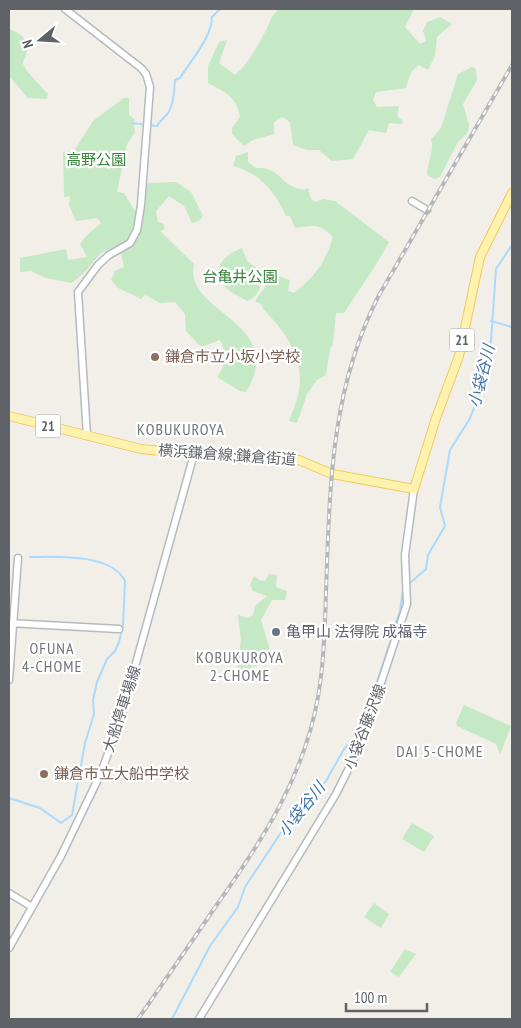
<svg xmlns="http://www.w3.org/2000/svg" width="521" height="1028" font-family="'PT Sans Narrow','Noto Sans JP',sans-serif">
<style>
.green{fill:#c5e8c5}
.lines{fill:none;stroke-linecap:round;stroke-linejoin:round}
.stream{stroke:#aadaff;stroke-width:2}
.secondary-casing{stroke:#b6babf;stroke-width:9}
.primary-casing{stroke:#f2c960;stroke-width:10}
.secondary{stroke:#fff;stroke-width:6}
.primary{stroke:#fff2af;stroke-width:8}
.rail-casing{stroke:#b6b7b8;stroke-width:4}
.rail{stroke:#fff;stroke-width:2;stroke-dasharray:5.5;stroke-linecap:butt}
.education-dot{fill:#8d6e63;stroke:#fff;stroke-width:2}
.worship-dot{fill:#6b7280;stroke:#fff;stroke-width:2}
.labels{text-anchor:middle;stroke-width:4.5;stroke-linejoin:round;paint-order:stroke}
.shield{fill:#fff;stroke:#8f9295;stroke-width:1}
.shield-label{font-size:14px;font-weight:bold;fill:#5f6368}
.park-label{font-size:15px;fill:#348238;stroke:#fff}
.education-label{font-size:15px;fill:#785e54;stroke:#fff;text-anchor:start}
.street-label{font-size:15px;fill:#5f6368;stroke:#fff}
.worship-label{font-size:15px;fill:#5b616d;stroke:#fff;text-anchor:start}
.water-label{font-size:16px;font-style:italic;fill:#4174aa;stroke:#fff}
.neighbourhood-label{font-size:16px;letter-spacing:1px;fill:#70757a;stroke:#fff}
</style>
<rect width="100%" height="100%" fill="#f1efe8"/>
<path class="green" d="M280 9H414L405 27 420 44 426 41 423 31 427 22 440 17 452 24 437 37 435 56 428 70 419 65 411 72 406 88 376 92 373 100 377 107 399 106 397 116 403 121 402 124 389 123 386 133 369 130 353 159 332 161 319 150H307L293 145 290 122 282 117 274 122V134L253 140 244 146 232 134V128L240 117C237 97 225 92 208 83V66L219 42 227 40 219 63 235 75C248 64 257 47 265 32 271 22 270 15 280 9Z
M9 29C22 34 30 40 26 55 26 58 23 60 23 63 23 69 43 88 48 94L47 99 28 98 9 76Z
M472 67 476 69 477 80 463 104 469 125 468 132 458 142 440 177 435 179 427 175C427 163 435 149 431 139L441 128 458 74Z
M124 98H129V115L134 119 135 133 127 144 117 192 124 193 137 214 143 213 147 183 176 182 191 192 203 216 199 221 192 223 184 206 169 196 156 211 158 222 163 223 165 229 160 231 194 264C182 313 289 321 246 392L240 391 217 377C226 366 227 352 220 340L201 347 186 331 185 314 175 302 160 303 145 295 141 299 118 288 111 280 115 271 124 267 119 245 101 253 84 273 72 283 46 278 31 271 20 272V258L66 249 68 260 87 257 80 244 85 237 101 223 97 218 76 221 69 205 70 196 64 197 63 152 74 151 93 121Z
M248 152V162L256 168C273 167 277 175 288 184 292 187 299 189 304 190L308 188 311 199 315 202 323 199 335 201 389 242C376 267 359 289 344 313H336L333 344 330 349 326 375 317 380 307 394 297 423 289 421C291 414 295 407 297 399 308 363 287 333 263 309L262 305 255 301 265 287 266 278 269 273 290 280 288 291 294 293C314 278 327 260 333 237 319 222 312 226 295 228L290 216H286C276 193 259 172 233 166L236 156Z
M242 248 247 261 265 274C261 285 259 297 247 301 241 297 231 293 226 288 210 269 223 255 242 248Z
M269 574 277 575 276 587 287 591 285 600H272L261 620 269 647 266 663 252 667 241 677 236 676 241 640 238 615 248 618 253 615 255 606 267 596 253 591 250 585 254 576 259 580 265 581Z
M464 705 511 726 500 755 496 744 457 726 456 723Z
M412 823 434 836 424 852 402 839Z
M374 903 389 914 381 928 364 917Z
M405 949 416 954 399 977 390 972Z"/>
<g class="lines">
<path class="stream" d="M132 123 157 126C160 120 165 118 168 113 174 104 174 91 175 80L180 78C191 60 212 37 212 17L220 9
M491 321 512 327
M410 583 426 569 428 555 445 526 440 507 450 450 469 420 480 394 491 341 496 269 512 245
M9 798 40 808 61 823 72 815 85 743 94 714 93 700 97 682 107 659 115 651 119 642 123 625 125 581C111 553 56 557 30 557
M172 1019 210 946 238 907 245 887 288 822 313 798 326 781 344 749 362 729 400 611 403 589"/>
<g class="secondary-casing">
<path id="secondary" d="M65 9 141 68 146 74 150 87 141 205 137 230 130 243 109 255 98 265 78 292 87 436
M412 201 427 210
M9 623 119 629
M9 680 18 558
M9 893 32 907
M9 948 61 856 101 773 121 717 194 454
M199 1019 336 794 360 746 407 604 405 555 414 489"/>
</g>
<g class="primary-casing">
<path id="primary" d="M9 416 141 449 242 459 299 460 332 474 414 489 436 418 459 356 480 257 512 193"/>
</g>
<use href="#secondary" class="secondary"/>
<use href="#primary" class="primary"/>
<g class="rail-casing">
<path id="rail" d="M138 1019C164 982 190 944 216 906 262 841 304 777 318 697 324 662 325 626 326 591 330 488 330 392 378 297L512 65"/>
</g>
<use href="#rail" class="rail"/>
</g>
<g class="education-dot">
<circle cx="155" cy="357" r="5"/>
<circle cx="44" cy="774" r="5"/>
</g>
<circle class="worship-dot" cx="276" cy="632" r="5"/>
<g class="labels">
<g class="shield">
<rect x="449.5" y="328.5" width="25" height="23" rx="4"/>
<rect x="35.5" y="414.5" width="25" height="23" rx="4"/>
</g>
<g class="shield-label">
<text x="462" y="345">21</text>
<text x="48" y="431">21</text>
</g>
<g class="park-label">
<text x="96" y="165">高野公園</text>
<text x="240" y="282">台亀井公園</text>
</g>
<g class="education-label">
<text x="165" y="362">鎌倉市立小坂小学校</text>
<text x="54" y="779">鎌倉市立大船中学校</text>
</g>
<g class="street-label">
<text transform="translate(227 455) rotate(4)" y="5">横浜鎌倉線;鎌倉街道</text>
<text transform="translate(122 709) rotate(-72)" y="5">大船停車場線</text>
<text transform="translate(365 727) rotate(-69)" y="5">小袋谷藤沢線</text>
</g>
<g class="worship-label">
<text x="286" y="637">亀甲山 法得院 成福寺</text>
</g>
<g class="water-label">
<text transform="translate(481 376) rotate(-76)" y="6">小袋谷川</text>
<text transform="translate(301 809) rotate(-51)" y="6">小袋谷川</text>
</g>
<g class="neighbourhood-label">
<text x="181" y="435">KOBUKUROYA</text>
<text x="52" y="654">OFUNA<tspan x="52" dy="18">4-CHOME</tspan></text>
<text x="240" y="663">KOBUKUROYA<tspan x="240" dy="18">2-CHOME</tspan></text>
<text x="440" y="757">DAI 5-CHOME</text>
</g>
</g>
<rect width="521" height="1028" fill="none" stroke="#5f6368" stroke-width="20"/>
<g transform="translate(40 40) rotate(252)" stroke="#ffffff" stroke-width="4" paint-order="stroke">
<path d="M0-4L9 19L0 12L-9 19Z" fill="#5f6368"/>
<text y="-8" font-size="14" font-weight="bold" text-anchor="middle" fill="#5f6368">N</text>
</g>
<path d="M346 1003v8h81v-8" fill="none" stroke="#5f6368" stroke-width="2.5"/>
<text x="354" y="1003" font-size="15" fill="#5f6368" stroke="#ffffff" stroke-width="4" paint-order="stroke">100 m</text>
</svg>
